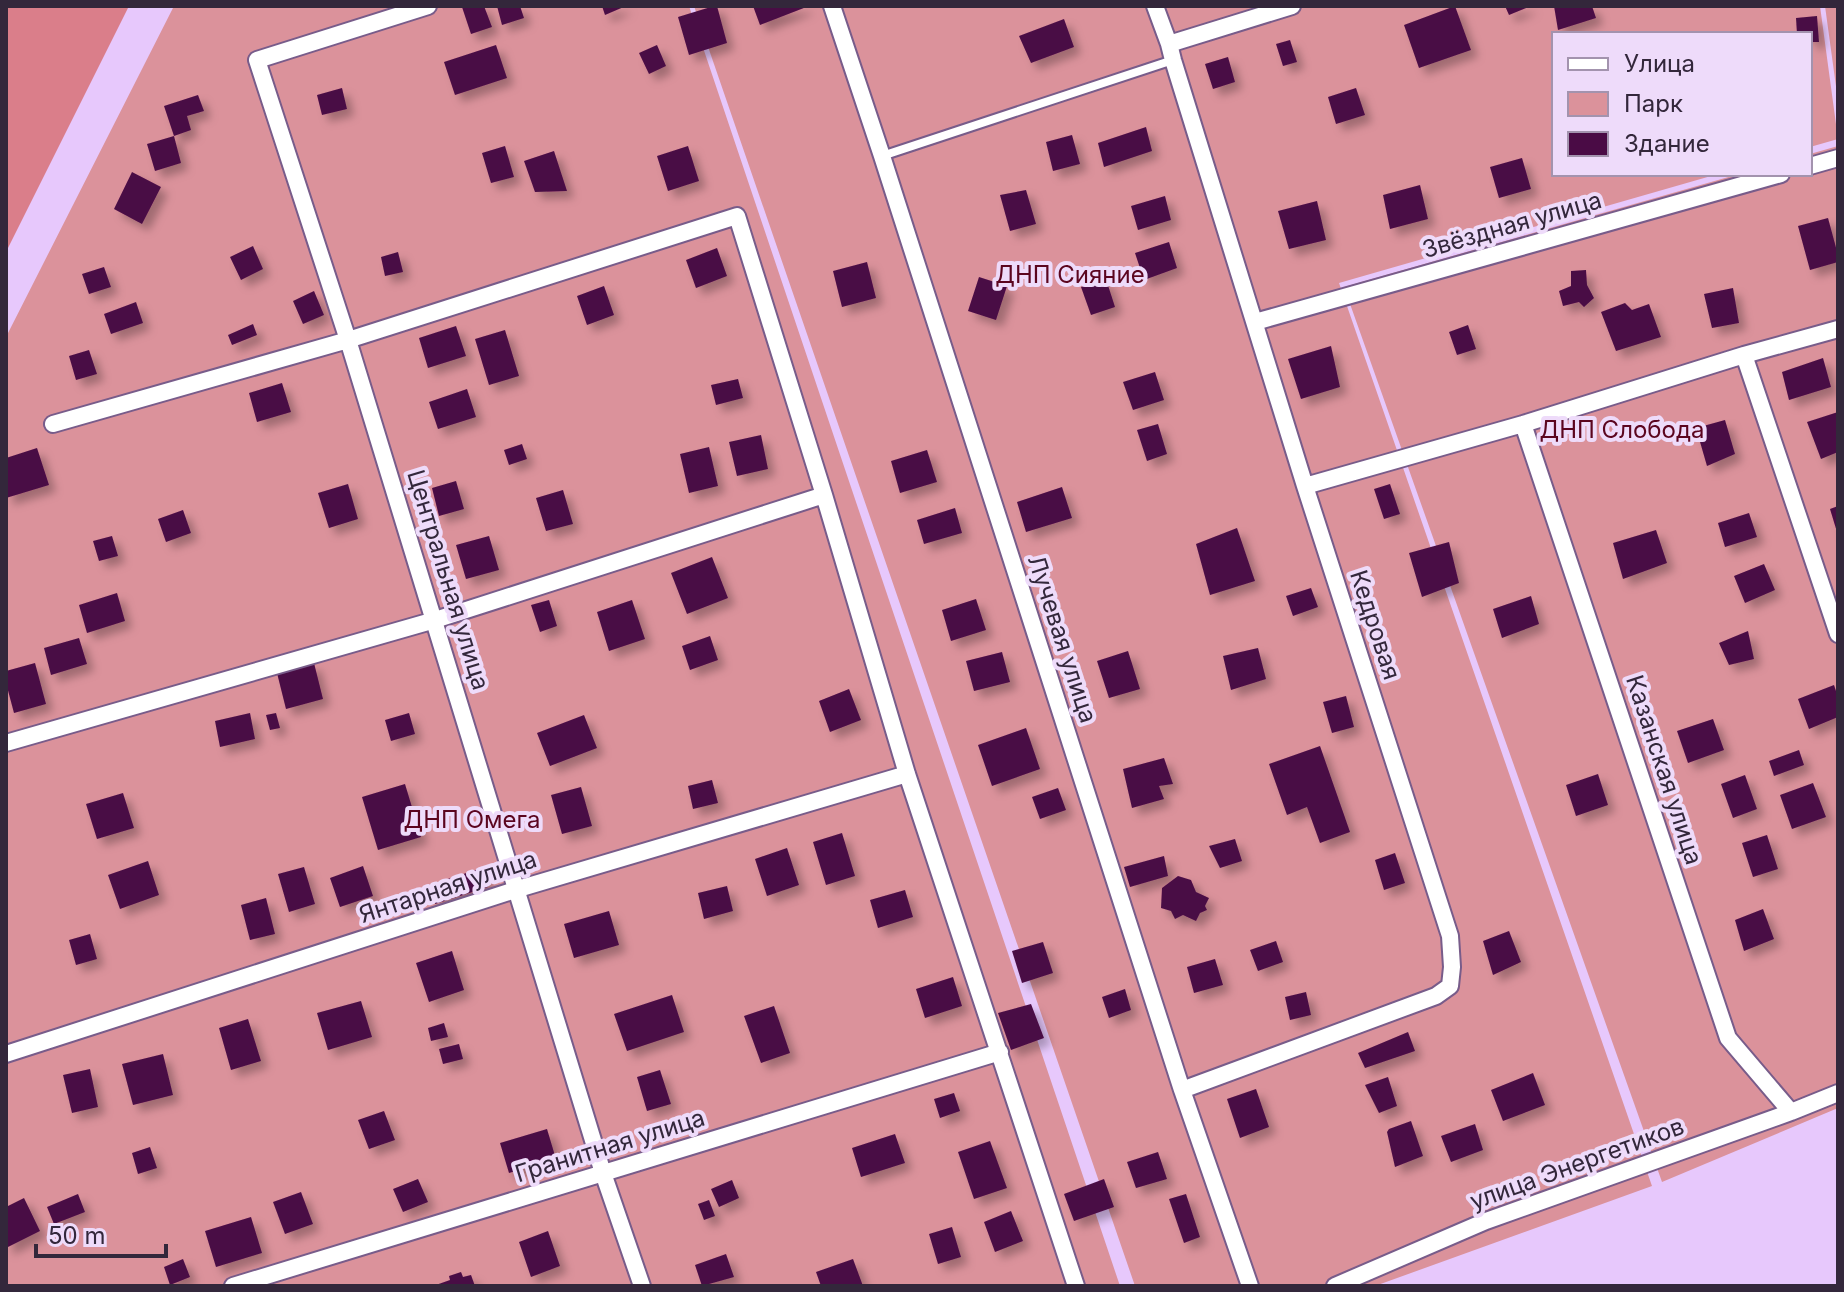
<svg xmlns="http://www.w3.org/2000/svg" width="1844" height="1292" font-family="Inter,sans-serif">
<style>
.green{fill:#db929b}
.forest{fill:#da7e8a}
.building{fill:#4a0b45;filter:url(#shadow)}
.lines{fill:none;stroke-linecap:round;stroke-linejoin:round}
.lane-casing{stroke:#785c8a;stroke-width:12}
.street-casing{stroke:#785c8a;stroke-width:20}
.lane{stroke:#fff;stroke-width:8}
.street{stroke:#fff;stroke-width:16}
.labels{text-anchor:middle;stroke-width:8;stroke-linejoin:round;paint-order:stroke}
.street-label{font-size:24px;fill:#33273b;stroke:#eedbfa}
.park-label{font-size:24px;fill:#5b051f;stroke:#eedbfa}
</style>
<defs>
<filter id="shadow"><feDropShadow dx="7" dy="7" stdDeviation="4" flood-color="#0004"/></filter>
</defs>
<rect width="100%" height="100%" fill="#e7c8fc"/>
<path class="green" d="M174 6H689L1120 1286H6V337Z
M694 6H1820L1838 139 1810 147V34H1554V174H1718L1339 283 1652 1186 1375 1286H1135Z
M1825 6H1838V101Z
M1838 146V1108L1662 1182 1344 287 1739 174H1810V154Z"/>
<path class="forest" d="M6 6H129L6 252Z"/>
<path class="building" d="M465 6H484L492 27 471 34 462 7Z
M497 6H520L524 18 502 25Z
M602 6H626L605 15Z
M714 6H717L727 43 689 55 678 17Z
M753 6H809L760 25Z
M1455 6 1471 50 1419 68 1404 25Z
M1505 6H1531L1509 15Z
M1554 6H1592L1596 18 1558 30Z
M1817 16 1819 42H1810V34H1797L1796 18Z
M1064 19 1074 47 1031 63 1019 36Z
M1290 40 1297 62 1283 66 1276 44Z
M496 45 507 78 455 95 444 62Z
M657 45 666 66 649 74 639 53Z
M1228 57 1235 82 1213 89 1205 64Z
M342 88 347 109 322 115 317 95Z
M1356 88 1365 115 1336 124 1328 97Z
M198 95 204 111 187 116 191 130 174 136 164 106Z
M1146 127 1152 151 1104 167 1098 143Z
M1072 135 1080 164 1053 171 1046 142Z
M174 136 181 163 155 171 147 144Z
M505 146 514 177 491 183 482 153Z
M688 146 699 181 668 191 657 156Z
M554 151 567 191 535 192 524 161Z
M1522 158 1531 189 1499 198 1490 167Z
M132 172 161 187 142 224 114 209Z
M1420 185 1428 219 1390 229 1383 195Z
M1026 190 1036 224 1010 231 1000 195Z
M1165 196 1171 220 1138 230 1131 206Z
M1317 201 1326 240 1289 249 1278 211Z
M1828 218 1838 255V262L1810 270 1798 226Z
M1169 242 1177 268 1144 280 1135 253Z
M253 246 263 269 241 280 230 257Z
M717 248 727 276 696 288 686 260Z
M398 252 403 272 385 276 381 257Z
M867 262 876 298 842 307 833 271Z
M104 267 111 287 89 294 82 274Z
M1586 270 1587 285 1594 298 1584 307 1579 302 1563 306 1559 291 1571 286V271Z
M979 277 1007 286 996 320 968 311Z
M1106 279 1115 307 1091 315 1081 287Z
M604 286 614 315 587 325 577 296Z
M1733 288 1739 323 1712 328 1704 294Z
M314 291 324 315 303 324 293 301Z
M136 302 143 323 111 334 104 314Z
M1625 303 1632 310 1649 304 1661 337 1616 351 1601 312Z
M253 324 257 335 232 345 228 335Z
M1468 325 1476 349 1457 355 1449 332Z
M456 326 466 356 428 368 419 338Z
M505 330 519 376 489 385 475 339Z
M1331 346 1340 387 1301 399 1288 359Z
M89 350 97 374 76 380 69 356Z
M1823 358 1831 387 1789 400 1782 372Z
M1155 372 1164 400 1133 410 1123 382Z
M738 379 743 398 716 405 711 385Z
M282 383 291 412 257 422 249 393Z
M467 389 476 417 438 429 429 402Z
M1838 412V452L1821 459 1807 422Z
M1725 420 1735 454 1707 466 1696 428Z
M1158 424 1167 454 1147 461 1137 430Z
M761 435 768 469 737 476 729 442Z
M522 444 527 459 509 465 504 450Z
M709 447 718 486 689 493 680 454Z
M37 448 49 485 6 498V458Z
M927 450 937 482 900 493 891 461Z
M456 481 464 509 439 516 432 488Z
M348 484 358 519 329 528 318 493Z
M1390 484 1400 514 1384 519 1374 489Z
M1062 487 1072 518 1026 532 1017 502Z
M563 490 573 524 546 531 536 498Z
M1838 506V532H1837L1830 509Z
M955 508 962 533 924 544 917 520Z
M183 510 191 533 166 542 158 519Z
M1749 513 1757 537 1725 547 1718 523Z
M1237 528 1255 581 1210 595 1196 544Z
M1656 530 1667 563 1623 579 1613 543Z
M112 536 118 556 99 561 93 541Z
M489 536 499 570 466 579 456 545Z
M1449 542 1459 583 1422 597 1409 553Z
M712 557 728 598 687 614 671 573Z
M1764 564 1775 590 1745 603 1734 576Z
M1311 588 1318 607 1293 616 1286 596Z
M117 593 125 621 87 633 79 605Z
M1531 596 1539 624 1502 638 1493 609Z
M976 599 986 630 951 641 942 610Z
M549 600 557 626 540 632 531 605Z
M632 600 645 639 609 651 597 612Z
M1748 631 1754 659 1729 665 1719 643Z
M710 636 718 660 690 670 682 646Z
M79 638 87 664 51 675 44 648Z
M1258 648 1266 679 1231 690 1223 656Z
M1128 651 1140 689 1109 698 1097 661Z
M1002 652 1010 682 974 691 966 661Z
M35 663 46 704 14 713 6 683V671Z
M314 663 323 699 286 709 277 673Z
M1834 685 1838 697V717L1809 729 1798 699Z
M849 689 861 720 830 732 819 701Z
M1346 696 1354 727 1332 733 1323 702Z
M250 713 255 739 220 747 215 721Z
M276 713 280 728 270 730 266 715Z
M409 713 415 734 391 741 385 720Z
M584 715 597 748 550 766 537 733Z
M1713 719 1724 750 1688 763 1677 731Z
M1026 728 1040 769 992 786 978 745Z
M1320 746 1350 832 1320 843 1307 807 1287 815 1269 764Z
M1799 750 1804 765 1774 776 1769 761Z
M1164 758 1173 784 1159 786 1164 799 1132 808 1123 769Z
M1598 774 1608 805 1576 816 1566 785Z
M1745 775 1757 809 1733 818 1721 784Z
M712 780 718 803 693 809 688 786Z
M1813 783 1826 817 1792 829 1780 795Z
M405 784 421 837 378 850 362 797Z
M581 787 592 826 562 834 551 795Z
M1058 788 1066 810 1040 819 1032 797Z
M123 793 134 828 97 839 86 804Z
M842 833 855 876 826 885 813 842Z
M1767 835 1778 869 1753 877 1742 843Z
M1235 839 1242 861 1220 868 1209 846Z
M787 848 799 885 767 896 755 859Z
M1395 853 1405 883 1384 890 1375 860Z
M1164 856 1168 876 1130 887 1124 867Z
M148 861 159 895 120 909 108 875Z
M363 866 373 896 340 907 330 878Z
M304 867 315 904 289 912 278 874Z
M482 868 488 887 435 904 429 885Z
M1178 876 1191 880 1196 892 1209 898 1205 906 1207 910 1200 913 1196 921 1183 915 1175 919 1171 911 1161 908 1162 888Z
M727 886 733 911 704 919 698 893Z
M905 890 913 917 878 928 870 900Z
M266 898 275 934 250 940 241 905Z
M1763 909 1774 939 1744 951 1735 920Z
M609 911 619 945 574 958 564 924Z
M1509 931 1521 962 1493 975 1483 941Z
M90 934 97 959 76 965 69 940Z
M1276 941 1283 962 1258 971 1250 950Z
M1043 942 1053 973 1022 983 1012 951Z
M452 951 464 990 429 1002 416 963Z
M1215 959 1223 985 1194 993 1187 967Z
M953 977 962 1006 925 1018 916 989Z
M1125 989 1131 1010 1109 1018 1102 997Z
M1306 992 1311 1015 1290 1020 1285 997Z
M672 995 684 1032 627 1051 614 1014Z
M361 1001 372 1037 328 1050 317 1013Z
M1031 1004 1044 1038 1011 1050 998 1013Z
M774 1006 790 1053 761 1063 744 1016Z
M248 1019 261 1061 231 1070 219 1028Z
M444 1023 448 1037 431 1041 428 1028Z
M1408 1032 1415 1051 1365 1068 1358 1053Z
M459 1044 463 1059 443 1064 439 1049Z
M163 1054 173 1095 133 1105 122 1064Z
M90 1069 98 1107 72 1113 63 1075Z
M660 1070 671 1104 647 1111 637 1077Z
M1533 1073 1545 1105 1503 1121 1491 1090Z
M1388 1077 1397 1106 1379 1113 1365 1085Z
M1256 1089 1269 1127 1240 1138 1227 1099Z
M954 1093 960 1111 940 1118 934 1099Z
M384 1111 395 1140 369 1149 358 1120Z
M1411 1121 1423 1156 1395 1167 1387 1132 1389 1129Z
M1475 1124 1483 1150 1451 1162 1441 1136Z
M547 1129 556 1159 509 1173 500 1143Z
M895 1134 905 1163 861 1177 852 1148Z
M990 1141 1007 1188 974 1199 958 1152Z
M150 1147 157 1168 138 1174 132 1153Z
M1158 1152 1167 1179 1136 1188 1127 1162Z
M418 1179 428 1202 403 1212 393 1189Z
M1104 1179 1114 1207 1074 1221 1064 1194Z
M732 1180 739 1198 719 1207 711 1189Z
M301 1192 313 1224 285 1234 273 1202Z
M78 1194 85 1212 54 1224 47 1207Z
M1186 1194 1200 1237 1184 1243 1169 1199Z
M24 1198 40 1231 6 1248V1207Z
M709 1200 715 1216 704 1220 698 1204Z
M1011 1211 1023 1241 995 1252 984 1222Z
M251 1217 262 1253 216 1267 205 1231Z
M952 1227 961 1257 938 1264 929 1234Z
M548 1231 560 1266 531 1277 519 1242Z
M726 1254 734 1277 702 1286 695 1265Z
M183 1259 190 1277 170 1285 164 1267Z
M853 1259 863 1286H821L816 1272Z
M461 1272 463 1277 471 1275 475 1286H433L450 1280 449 1276Z"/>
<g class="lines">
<g class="lane-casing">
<path id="lane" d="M882 156 1173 60"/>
</g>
<g class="street-casing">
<path id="street" d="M428 6 257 60 348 340 603 1173 642 1286
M832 6 882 156 1182 1090 1250 1286
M1155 6 1169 44 1173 60 1305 486 1450 936 1452 967 1450 986 1436 996 1182 1090
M1169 44 1292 6
M1810 166 1838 158
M1255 322 1781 174
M1744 355 1838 634
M53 424 348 340 737 216 824 495 907 774 1076 1286
M1523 424 1728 1038 1791 1112
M1305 486 1523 424 1744 355 1838 329
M6 743 435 620 824 495
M6 1054 518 889 907 774
M233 1286 1000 1052
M1335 1286 1486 1221 1791 1112 1838 1093"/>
</g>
<use href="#lane" class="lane"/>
<use href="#street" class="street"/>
</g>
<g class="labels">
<g class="street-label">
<text transform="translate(1512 225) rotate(-16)" y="8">Звёздная улица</text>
<text transform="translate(448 580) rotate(73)" y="8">Центральная улица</text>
<text transform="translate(1375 625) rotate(72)" y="8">Кедровая</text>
<text transform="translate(1062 639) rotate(72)" y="8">Лучевая улица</text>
<text transform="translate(1664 770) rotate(72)" y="8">Казанская улица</text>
<text transform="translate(448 887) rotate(-18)" y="8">Янтарная улица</text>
<text transform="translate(610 1146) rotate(-17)" y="8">Гранитная улица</text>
<text transform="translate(1577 1164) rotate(-20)" y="8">улица Энергетиков</text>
</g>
<g class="park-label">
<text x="1070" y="283">ДНП Сияние</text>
<text x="1622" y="438">ДНП Слобода</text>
<text x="472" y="828">ДНП Омега</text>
</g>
</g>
<rect width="1844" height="1292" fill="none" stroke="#33273b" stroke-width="16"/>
<rect x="1552" y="32" width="260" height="144" fill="#eedbfa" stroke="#a393ae" stroke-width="2"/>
<rect x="1568" y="58" width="40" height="12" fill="#ffffff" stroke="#a393ae" stroke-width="2"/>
<text x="1624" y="72" font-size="24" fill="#33273b">Улица</text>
<rect x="1568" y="92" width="40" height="24" fill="#db929b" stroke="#a393ae" stroke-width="2"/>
<text x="1624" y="112" font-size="24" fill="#33273b">Парк</text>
<rect x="1568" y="132" width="40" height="24" fill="#4a0b45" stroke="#a393ae" stroke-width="2"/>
<text x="1624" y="152" font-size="24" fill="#33273b">Здание</text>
<path d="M36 1244v12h130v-12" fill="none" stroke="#33273b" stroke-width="4"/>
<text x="48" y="1244" font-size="24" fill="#33273b" stroke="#eedbfa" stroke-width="6" paint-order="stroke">50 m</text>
</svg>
